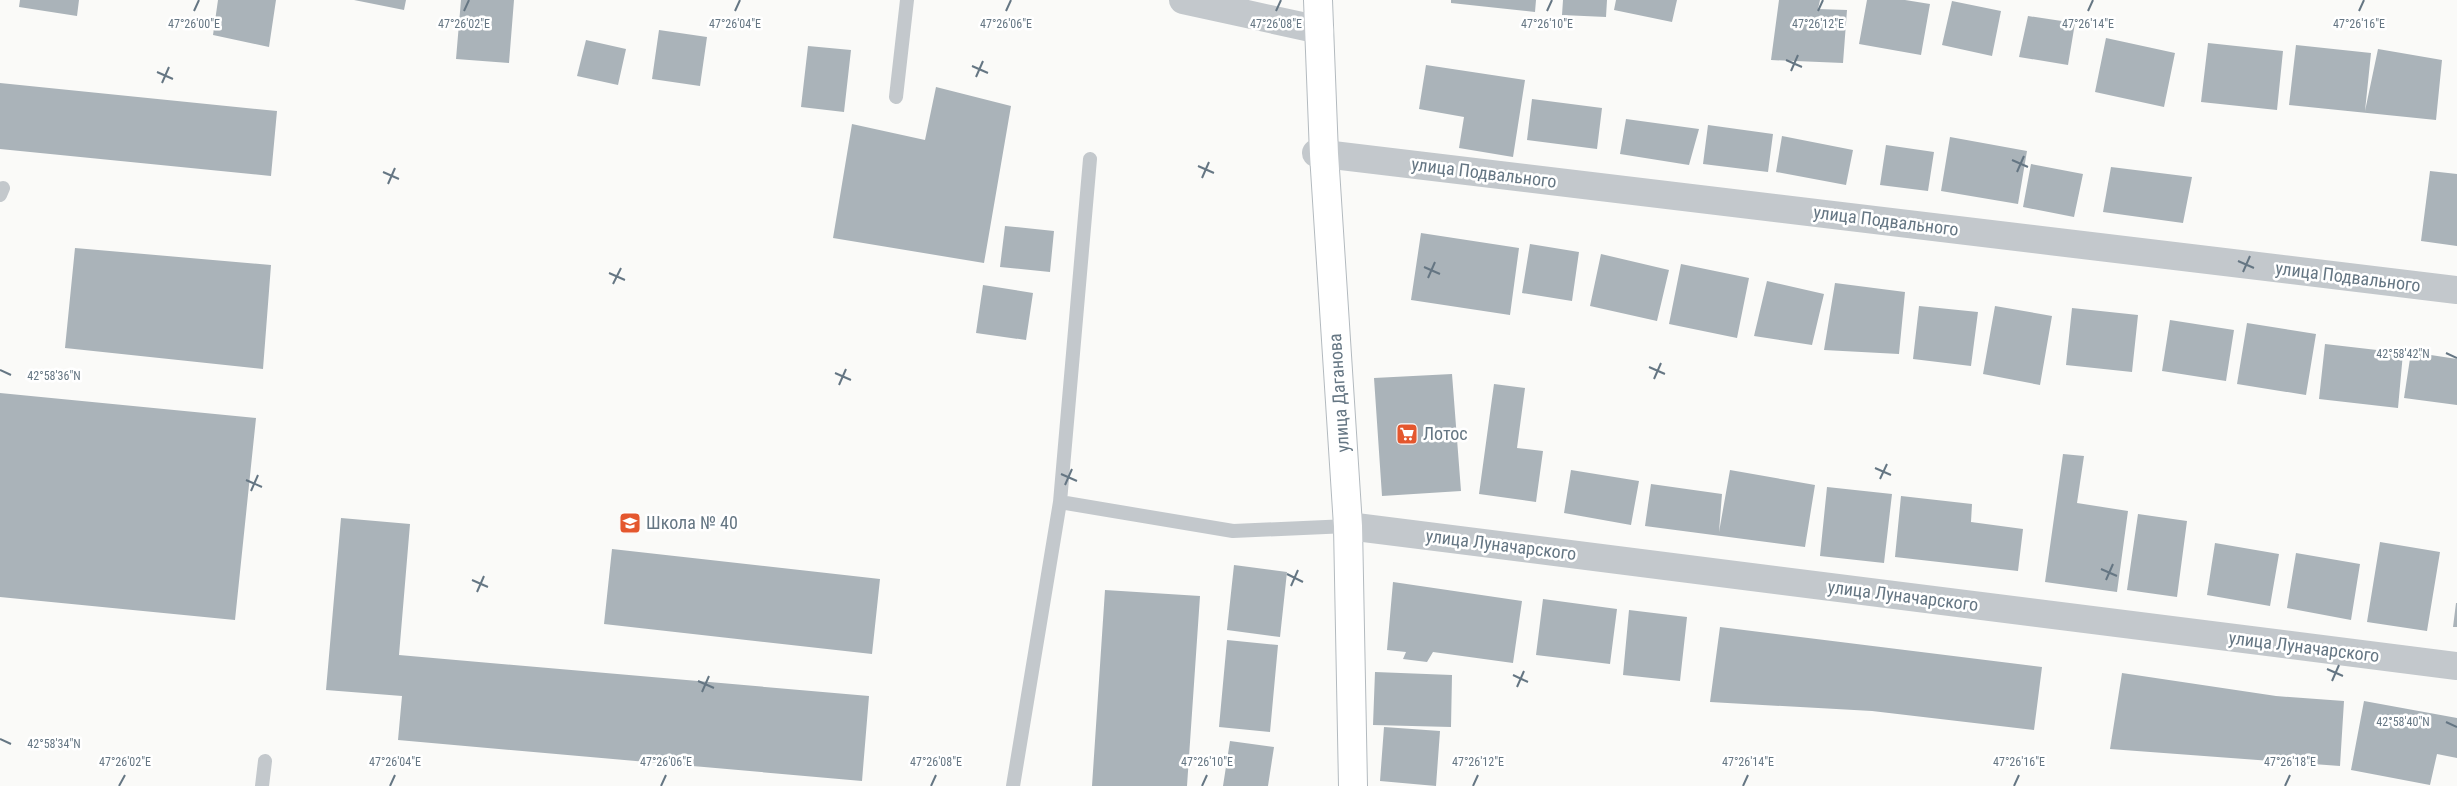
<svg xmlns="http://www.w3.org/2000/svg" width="2457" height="786" font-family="'Roboto Condensed',sans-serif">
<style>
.building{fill:#aab3b9}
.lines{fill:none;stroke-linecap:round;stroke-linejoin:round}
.secondary-casing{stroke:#b3babf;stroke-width:30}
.lane{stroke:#c3c8cc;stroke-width:14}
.street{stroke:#c3c8cc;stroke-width:28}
.secondary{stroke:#fff;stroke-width:28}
.ticks{fill:none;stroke:#657683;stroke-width:2}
.labels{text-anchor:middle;stroke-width:5;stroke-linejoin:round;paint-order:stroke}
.street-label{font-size:18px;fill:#657683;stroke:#fff}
.poi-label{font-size:18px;fill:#657683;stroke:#fff;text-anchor:start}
.ticks-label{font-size:12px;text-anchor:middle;fill:#657683;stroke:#fff;stroke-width:5;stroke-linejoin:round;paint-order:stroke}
</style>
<rect width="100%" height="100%" fill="#fafaf8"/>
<path class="building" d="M20 0H79L77 16 19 7Z
M218 0H276L269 47 213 35Z
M354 0H406L404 10Z
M461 0H514L509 63 456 59Z
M1451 0H1536L1535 12 1451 3Z
M1563 0H1607L1606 17 1562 15Z
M1616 0H1677L1672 22 1614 10Z
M1779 0H1820L1818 9 1847 10 1843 63 1771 60Z
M1867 0H1905L1930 4 1921 55 1859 44Z
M1952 1 2001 11 1992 56 1942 45Z
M2028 16 2075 23 2068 65 2019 57Z
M659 30 707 37 700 86 652 79Z
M2106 38 2175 53 2164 107 2095 92Z
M586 40 626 49 618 85 577 76Z
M2208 43 2283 51 2277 110 2201 102Z
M2296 45 2371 53 2365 111 2378 49 2442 60 2436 120 2289 105Z
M808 46 851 50 844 112 801 107Z
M1426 65 1525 80 1513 157 1459 148 1464 117 1419 109Z
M0 83 277 111 271 176 0 149Z
M936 87 1011 106 984 263 833 238 852 124 925 140Z
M1532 99 1602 108 1597 149 1527 140Z
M1626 119 1699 129 1689 165 1620 154Z
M1708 125 1773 134 1768 172 1703 164Z
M1782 136 1853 150 1846 185 1776 172Z
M1950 137 2027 151 2018 204 1941 191Z
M1886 145 1934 152 1928 191 1880 185Z
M2031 164 2083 174 2074 217 2023 207Z
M2111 167 2192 177 2183 223 2103 212Z
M2430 171 2457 174V246L2421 241Z
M1005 226 1054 231 1050 272 1000 267Z
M1421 233 1519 248 1510 315 1411 300Z
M1530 244 1579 252 1572 301 1522 293Z
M75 248 271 265 263 369 65 348Z
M1601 254 1669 270 1657 321 1590 306Z
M1681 264 1749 278 1737 338 1669 324Z
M1767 281 1824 294 1812 345 1754 336Z
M1835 283 1905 292 1899 354 1824 350Z
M983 285 1033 293 1026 340 976 333Z
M1919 306 1978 312 1971 366 1913 359Z
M1995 306 2052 316 2040 385 1983 374Z
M2072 308 2138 315 2132 372 2066 365Z
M2170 320 2234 330 2226 381 2162 371Z
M2247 323 2316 334 2306 395 2237 384Z
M2325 344 2403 353 2398 408 2319 399Z
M2411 352 2457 359V405L2404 398Z
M1452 374 1461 491 1382 496 1374 378Z
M1494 384 1525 388 1517 448 1543 451 1536 502 1479 494Z
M0 393 256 418 235 620 0 597Z
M2063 454 2084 456 2077 503 2128 511 2117 592 2045 582Z
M1571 470 1639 481 1631 525 1564 513Z
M1730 470 1815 485 1805 547 1645 526 1651 484 1722 494 1719 532Z
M1827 487 1892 494 1884 563 1820 556Z
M1901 496 1972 504 1971 522 2023 529 2018 571 1895 557Z
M2138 514 2187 521 2177 597 2127 590Z
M341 518 410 524 399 655 869 696 862 781 398 740 402 696 326 690Z
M2380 542 2440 552 2427 631 2367 622Z
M2215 543 2279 554 2270 606 2207 595Z
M612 549 880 579 872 654 604 624Z
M2296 553 2360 564 2351 620 2287 608Z
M1234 565 1287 572 1280 637 1227 630Z
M1393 582 1522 601 1513 663 1433 652 1427 662 1403 659 1406 652 1387 650Z
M1105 590 1200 596 1187 786H1092Z
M1543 599 1617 609 1610 664 1536 655Z
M2456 603H2457V627H2453Z
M1629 610 1687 617 1680 681 1623 675Z
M1720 627 2042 667 2034 730 1872 711 1710 702Z
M1227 640 1278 645 1270 732 1219 727Z
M1375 672 1452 675 1451 727 1373 725Z
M2122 673 2276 696 2344 701 2340 766 2110 749Z
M2364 701 2457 718V758L2437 754 2430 785 2351 770Z
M1384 727 1440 731 1436 786 1380 781Z
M1230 741 1274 747 1268 786H1223Z"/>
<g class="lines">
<g class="secondary-casing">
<path id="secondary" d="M1318 0 1324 154 1348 526 1353 786"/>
</g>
<path class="lane" d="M896 97 907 0
M0 195 3 188
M1060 502 1090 159
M262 786 265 761
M1013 786 1060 502 1233 531 1348 526"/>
<path class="street" d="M1183 0 1320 30
M1316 153 2457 290
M1348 526 2457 666"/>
<use href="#secondary" class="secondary"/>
</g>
<path class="ticks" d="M194 11 199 0M464 11 469 0M735 11 740 0M1006 11 1011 0M1276 11 1281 0M1547 11 1552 0M1818 11 1823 0M2088 11 2093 0M2359 11 2364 0M1786 60 1802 67M972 66 988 73M1791 71 1798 55M157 72 173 79M976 77 983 61M162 83 169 67M2012 160 2028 167M1198 166 1214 173M383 172 399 179M2017 172 2024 156M1202 178 1209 162M388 184 395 168M2238 261 2254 268M1424 267 1440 274M2243 272 2250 256M609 273 625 280M1428 278 1435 262M613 284 621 268M2446 353 2457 358M1649 367 1665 374M0 370 11 375M835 373 851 380M1654 379 1661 363M839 385 846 369M1875 468 1891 475M1061 474 1077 481M1880 479 1887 464M246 480 262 487M1065 485 1072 469M251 491 258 475M2101 569 2117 576M1287 574 1303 582M472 580 488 587M2106 580 2113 564M1291 586 1298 570M477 592 484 576M2327 669 2343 676M1513 675 1528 682M698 681 714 688M2332 681 2339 665M1517 687 1524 671M702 692 709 676M2446 722 2457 727M0 739 11 744M119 786 125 775M390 786 395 775M661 786 666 775M931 786 936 775M1202 786 1207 775M1473 786 1478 775M1743 786 1748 775M2014 786 2019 775M2285 786 2290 775"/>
<defs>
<g id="supermarket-square" transform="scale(1.125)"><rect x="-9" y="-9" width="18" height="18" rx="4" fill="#e4572e" stroke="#fff"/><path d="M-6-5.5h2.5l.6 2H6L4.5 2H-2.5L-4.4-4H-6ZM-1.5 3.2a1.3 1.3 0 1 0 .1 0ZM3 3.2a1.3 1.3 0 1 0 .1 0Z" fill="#fff"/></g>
<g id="school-square" transform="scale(1.125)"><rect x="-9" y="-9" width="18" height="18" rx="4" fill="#e4572e" stroke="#fff"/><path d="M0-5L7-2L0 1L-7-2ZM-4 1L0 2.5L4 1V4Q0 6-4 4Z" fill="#fff"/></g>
</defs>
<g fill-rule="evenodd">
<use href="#supermarket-square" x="1407" y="434"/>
<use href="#school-square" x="630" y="523"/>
</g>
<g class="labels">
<g class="street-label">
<text transform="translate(1484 173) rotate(7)" y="6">улица Подвального</text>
<text transform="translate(1886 221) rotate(7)" y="6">улица Подвального</text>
<text transform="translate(2348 277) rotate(7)" y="6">улица Подвального</text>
<text transform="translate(1339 393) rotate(-94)" y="6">улица Даганова</text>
<text transform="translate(1501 545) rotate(7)" y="6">улица Луначарского</text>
<text transform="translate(1903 596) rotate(7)" y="6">улица Луначарского</text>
<text transform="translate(2304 647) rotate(7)" y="6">улица Луначарского</text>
</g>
<g class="poi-label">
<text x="1423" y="440">Лотос</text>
<text x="646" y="529">Школа № 40</text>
</g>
</g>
<g class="ticks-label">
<text x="194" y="28">47°26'00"E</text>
<text x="735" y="28">47°26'04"E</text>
<text x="1006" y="28">47°26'06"E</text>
<text x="1276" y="28">47°26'08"E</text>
<text x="464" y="28">47°26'02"E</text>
<text x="1547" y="28">47°26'10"E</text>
<text x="1818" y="28">47°26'12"E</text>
<text x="2088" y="28">47°26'14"E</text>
<text x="2359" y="28">47°26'16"E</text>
<text x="2403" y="358">42°58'42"N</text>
<text x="54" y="380">42°58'36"N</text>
<text x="2403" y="726">42°58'40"N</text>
<text x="54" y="748">42°58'34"N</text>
<text x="125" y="766">47°26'02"E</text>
<text x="395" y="766">47°26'04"E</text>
<text x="666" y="766">47°26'06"E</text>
<text x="936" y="766">47°26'08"E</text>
<text x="1207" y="766">47°26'10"E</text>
<text x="1478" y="766">47°26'12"E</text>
<text x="1748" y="766">47°26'14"E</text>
<text x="2019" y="766">47°26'16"E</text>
<text x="2290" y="766">47°26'18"E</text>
</g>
</svg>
